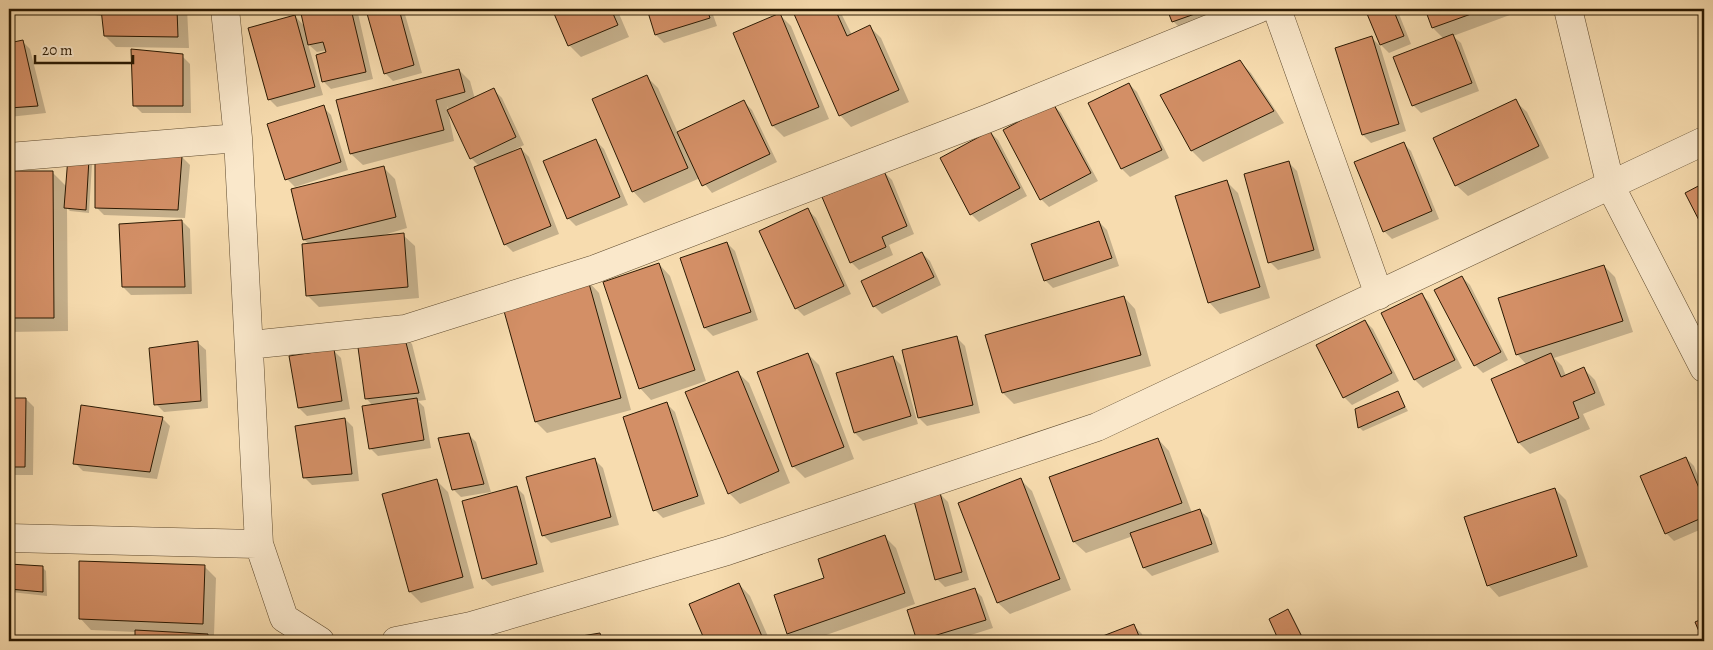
<svg xmlns="http://www.w3.org/2000/svg" width="1713" height="650" font-family="Alegreya,serif">
<style>
.shadow{fill:#0003}
.building{fill:#d38f66;stroke:#2b1a03}
.lines{fill:none;stroke-linecap:round;stroke-linejoin:round}
.minor-casing{stroke:#5e4a2e;stroke-width:29}
.minor{stroke:#fae8cb;stroke-width:28}
</style>
<rect width="100%" height="100%" fill="#f7dcaf"/>
<filter id="stains"><feTurbulence type="fractalNoise" baseFrequency=".004" numOctaves="4"/><feColorMatrix values="0 0 0 0 .2 0 0 0 0 .09 0 0 0 0 .02 0 0 0 .5 -.17"/></filter>
<radialGradient id="worn" r=".72"><stop offset=".6" stop-color="#630" stop-opacity="0"/><stop offset="1" stop-color="#630" stop-opacity=".3"/></radialGradient>
<path class="shadow" d="M66 9H187L189 48 116 47 105 36 103 16 70 12Z
M301 9H357L373 79 331 89 323 81 327 50 317 52 308 44 323 95 277 107 269 99 295 16 305 27Z
M376 9H402L404 11 422 73 393 81 385 73 368 11Z
M554 9H617L629 37 581 57 569 45Z
M648 9H711L717 26 664 43 656 35Z
M808 9H839L852 35 870 27 881 38 909 102 851 127 840 115 795 14Z
M1169 9H1237L1182 30 1174 22Z
M1366 9H1397L1411 44 1389 53 1381 45Z
M1426 9H1526L1453 36 1461 43 1479 91 1421 113 1413 105 1444 39 1433 28Z
M780 15 791 26 829 119 784 137 773 126Z
M1372 38 1380 46 1406 131 1371 143 1363 135Z
M22 41 30 49 46 113 9 117V44Z
M182 56 190 64 191 113H142L134 105Z
M1239 61 1251 73 1284 123 1203 162 1192 151 1162 95Z
M459 70 470 81 475 99 494 90 502 98 524 145 512 151 513 153 521 149 529 157 559 234 513 252 505 244 479 166 471 158 447 106 454 141 363 165 351 154 338 101Z
M647 77 658 88 678 133 744 102 752 110 777 162 712 193 700 178 644 203 633 191Z
M1129 84 1137 92 1169 158 1130 177 1122 169Z
M1515 101 1527 112 1549 158 1468 196 1456 185Z
M1053 105 1061 113 1098 181 1049 207 1041 199Z
M323 107 331 115 348 170 295 187 287 179Z
M990 132 998 140 1027 196 979 222 971 214Z
M596 141 604 149 628 205 576 226 568 218Z
M1403 143 1411 151 1439 219 1392 239 1384 231Z
M182 157 190 165 185 218 104 215 96 207Z
M70 159 92 164 89 213 70 211 67 208 68 331 9 332V204H15L52 172 67 187Z
M1289 163 1297 171 1321 258 1278 270 1270 262Z
M384 168 395 179 407 228 377 237 403 235 415 246 419 298 319 307 308 296 310 245 304 240Z
M884 172 892 180 914 234 889 245 893 255 859 270 851 262Z
M1227 182 1238 193 1270 298 1220 314 1209 302Z
M808 210 816 218 851 294 804 316 796 308Z
M182 221 190 229 192 294 131 295 123 287Z
M1099 222 1107 230 1119 266 1053 288 1045 280Z
M727 243 735 251 758 320 713 336 705 328 682 259Z
M922 253 930 261 941 285 882 314 874 306Z
M659 264 670 276 706 381 651 400 640 388Z
M1604 266 1615 277 1633 332 1554 358 1562 366 1566 376 1583 368 1595 380 1605 405 1583 414 1590 429 1530 454 1519 443 1492 380 1527 365 1517 354Z
M1462 277 1470 285 1508 360 1483 373 1475 365Z
M588 281 599 293 631 410 547 433 536 422Z
M1421 294 1429 302 1462 368 1423 388 1415 380 1383 314Z
M1124 297 1135 309 1151 366 1014 404 1003 393Z
M1365 321 1373 329 1399 381 1352 405 1344 397Z
M404 336 412 344 426 400 418 401 424 407 431 448 378 456 370 448 373 406 366 398Z
M957 338 965 346 980 413 927 426 919 418Z
M198 343 206 350 208 408 164 412 156 404Z
M333 350 341 358 350 409 307 416 299 408Z
M808 354 819 365 854 459 805 478 793 466Z
M893 357 901 365 918 424 863 441 855 433Z
M737 372 749 383 790 483 740 504 729 493Z
M1397 392 1408 411 1363 431 1359 427Z
M9 399H26L34 407 33 475H9Z
M667 404 675 412 705 504 663 518 655 510Z
M162 418 170 426 157 479 83 471 75 463Z
M345 419 353 427 359 481 312 485 304 477Z
M468 434 476 442 491 492 461 497 453 489Z
M1158 439 1169 451 1192 513 1200 510 1208 518 1219 552 1152 576 1144 568 1133 536 1086 553 1074 542 1051 478Z
M1686 458 1694 466 1704 491V528L1674 541 1666 533Z
M595 460 603 468 619 525 551 543 543 535Z
M1021 480 1032 491 1071 590 1010 614 998 603 959 503Z
M437 481 448 492 474 588 421 603 410 592Z
M516 487 524 495 544 572 492 586 483 578Z
M1555 489 1566 500 1588 567 1499 597 1488 585Z
M940 494 948 502 969 580 945 587 937 579Z
M885 537 896 548 915 604 809 641H796L788 633 826 578Z
M9 565 42 567 46 571 47 596 11 592 9 590Z
M204 566 216 578 214 635H207L213 641H136V632L91 630 80 618Z
M739 584 750 596 770 641H707L691 605Z
M974 589 982 597 993 628 952 641H918L909 610Z
M1288 610 1291 614 1305 641H1281L1270 619Z
M1134 626 1142 634 1145 641H1097Z
M600 634 607 641H558Z"/>
<path class="building" d="M101 9H177L178 37 104 36Z
M300 9H351L366 72 322 82 316 55 326 52 323 42 308 45Z
M372 9H399L414 65 384 74 366 10Z
M552 9H611L618 25 568 46Z
M647 9H707L710 18 655 35Z
M805 9H835L847 36 870 25 899 90 839 116 794 14Z
M1167 9H1209L1172 22Z
M1365 9H1393L1404 36 1380 45Z
M1425 9H1485L1432 28Z
M780 13 819 107 772 126 733 33Z
M295 15 315 87 268 100 248 28Z
M1453 34 1472 83 1412 106 1393 57Z
M1372 36 1399 124 1362 135 1335 48Z
M23 40 38 106 9 108V43Z
M131 49 183 54V106H133Z
M1240 60 1274 111 1191 151 1160 95Z
M459 69 465 92 436 100 444 130 350 154 336 100Z
M647 75 688 168 632 192 592 99Z
M1129 83 1162 150 1121 169 1088 103Z
M494 88 516 137 470 159 447 110Z
M1516 99 1539 146 1455 186 1433 138Z
M744 100 770 154 702 186 677 132Z
M1053 103 1091 173 1040 200 1003 130Z
M324 105 341 162 285 180 267 124Z
M990 131 1020 188 970 215 940 158Z
M596 139 620 197 567 219 543 161Z
M1404 142 1432 211 1383 232 1354 162Z
M521 148 551 226 504 245 474 167Z
M95 155 182 156 178 210 95 208Z
M68 157 89 159 86 210 64 208Z
M1289 161 1314 250 1268 263 1244 174Z
M384 166 396 217 303 240 291 189Z
M14 171H53L54 318H9V203H14Z
M884 171 907 226 882 237 886 247 850 263 822 197Z
M1227 180 1260 287 1208 303 1175 196Z
M1704 183V230L1685 193Z
M808 208 844 286 795 309 759 231Z
M182 220 185 287H122L119 224Z
M1099 221 1112 258 1044 281 1031 244Z
M404 233 408 287 306 296 302 244Z
M727 242 751 312 704 328 680 258Z
M922 252 934 277 873 307 861 281Z
M659 263 695 370 639 389 603 282Z
M1604 265 1623 321 1516 355 1498 298Z
M1462 276 1501 352 1474 366 1434 290Z
M588 280 621 398 535 422 502 304Z
M1422 293 1455 360 1414 380 1381 313Z
M1124 296 1141 355 1002 393 985 335Z
M1365 320 1392 373 1343 398 1316 345Z
M404 335 419 393 365 399 357 340Z
M957 336 973 405 918 418 902 350Z
M198 341 201 401 154 405 149 348Z
M334 349 342 401 298 408 289 356Z
M808 353 844 447 792 467 757 372Z
M1551 353 1561 377 1584 367 1595 393 1573 402 1579 418 1518 443 1491 379Z
M893 356 911 416 854 433 836 373Z
M738 371 779 471 728 494 685 392Z
M1398 391 1405 407 1358 428 1355 409Z
M9 398H26L25 467H9Z
M417 398 424 440 369 449 362 406Z
M667 402 698 496 653 511 623 417Z
M81 405 163 417 150 472 73 464Z
M345 418 352 474 303 478 295 426Z
M469 433 484 484 452 490 438 438Z
M1158 438 1182 503 1073 542 1049 477Z
M1686 457 1704 500V517L1665 534 1640 476Z
M595 458 611 517 542 536 526 477Z
M1021 478 1060 579 997 603 958 503Z
M437 479 463 577 409 592 382 494Z
M517 486 537 564 482 579 462 501Z
M1555 488 1577 556 1487 586 1464 517Z
M940 493 962 572 935 580 914 501Z
M1200 509 1212 544 1143 568 1130 533Z
M885 535 905 593 787 634 774 595 824 578 818 559Z
M79 561 205 565 203 624 79 619Z
M9 564 43 566V592L9 589Z
M739 583 764 641H705L689 604Z
M975 588 986 620 917 641 907 610Z
M1288 609 1304 641H1279L1269 619Z
M1704 618V641H1703L1695 622Z
M1134 624 1141 641H1096L1095 639Z
M135 630 208 634 207 641H135Z
M600 633 602 641H551Z"/>
<g class="lines">
<g class="minor-casing">
<path id="minor" d="M225 9 238 138 259 544 284 618 320 641
M1277 9 1379 295
M1568 9 1611 187 1704 368
M9 157 238 138
M249 345 405 329 595 269 989 118 1258 9
M9 538 259 544
M396 641 471 626 727 551 1097 427 1704 141"/>
</g>
<use href="#minor" class="minor"/>
</g>
<rect width="1713" height="650" fill="none" stroke="#f7dcaf" stroke-width="30"/>
<rect x="10" y="10" width="1693" height="630" fill="none" stroke="#2b1a03" stroke-width="2.5"/>
<rect x="15" y="15" width="1683" height="620" fill="none" stroke="#2b1a03"/>
<path d="M35 55v8h98v-8" fill="none" stroke="#2b1a03" stroke-width="2.5"/>
<text x="42" y="55" font-size="15" fill="#2b1a03" stroke="#fae8cb" stroke-width="4" paint-order="stroke">20 m</text>
<rect width="100%" height="100%" filter="url(#stains)"/>
<rect width="100%" height="100%" fill="url(#worn)"/>
</svg>
